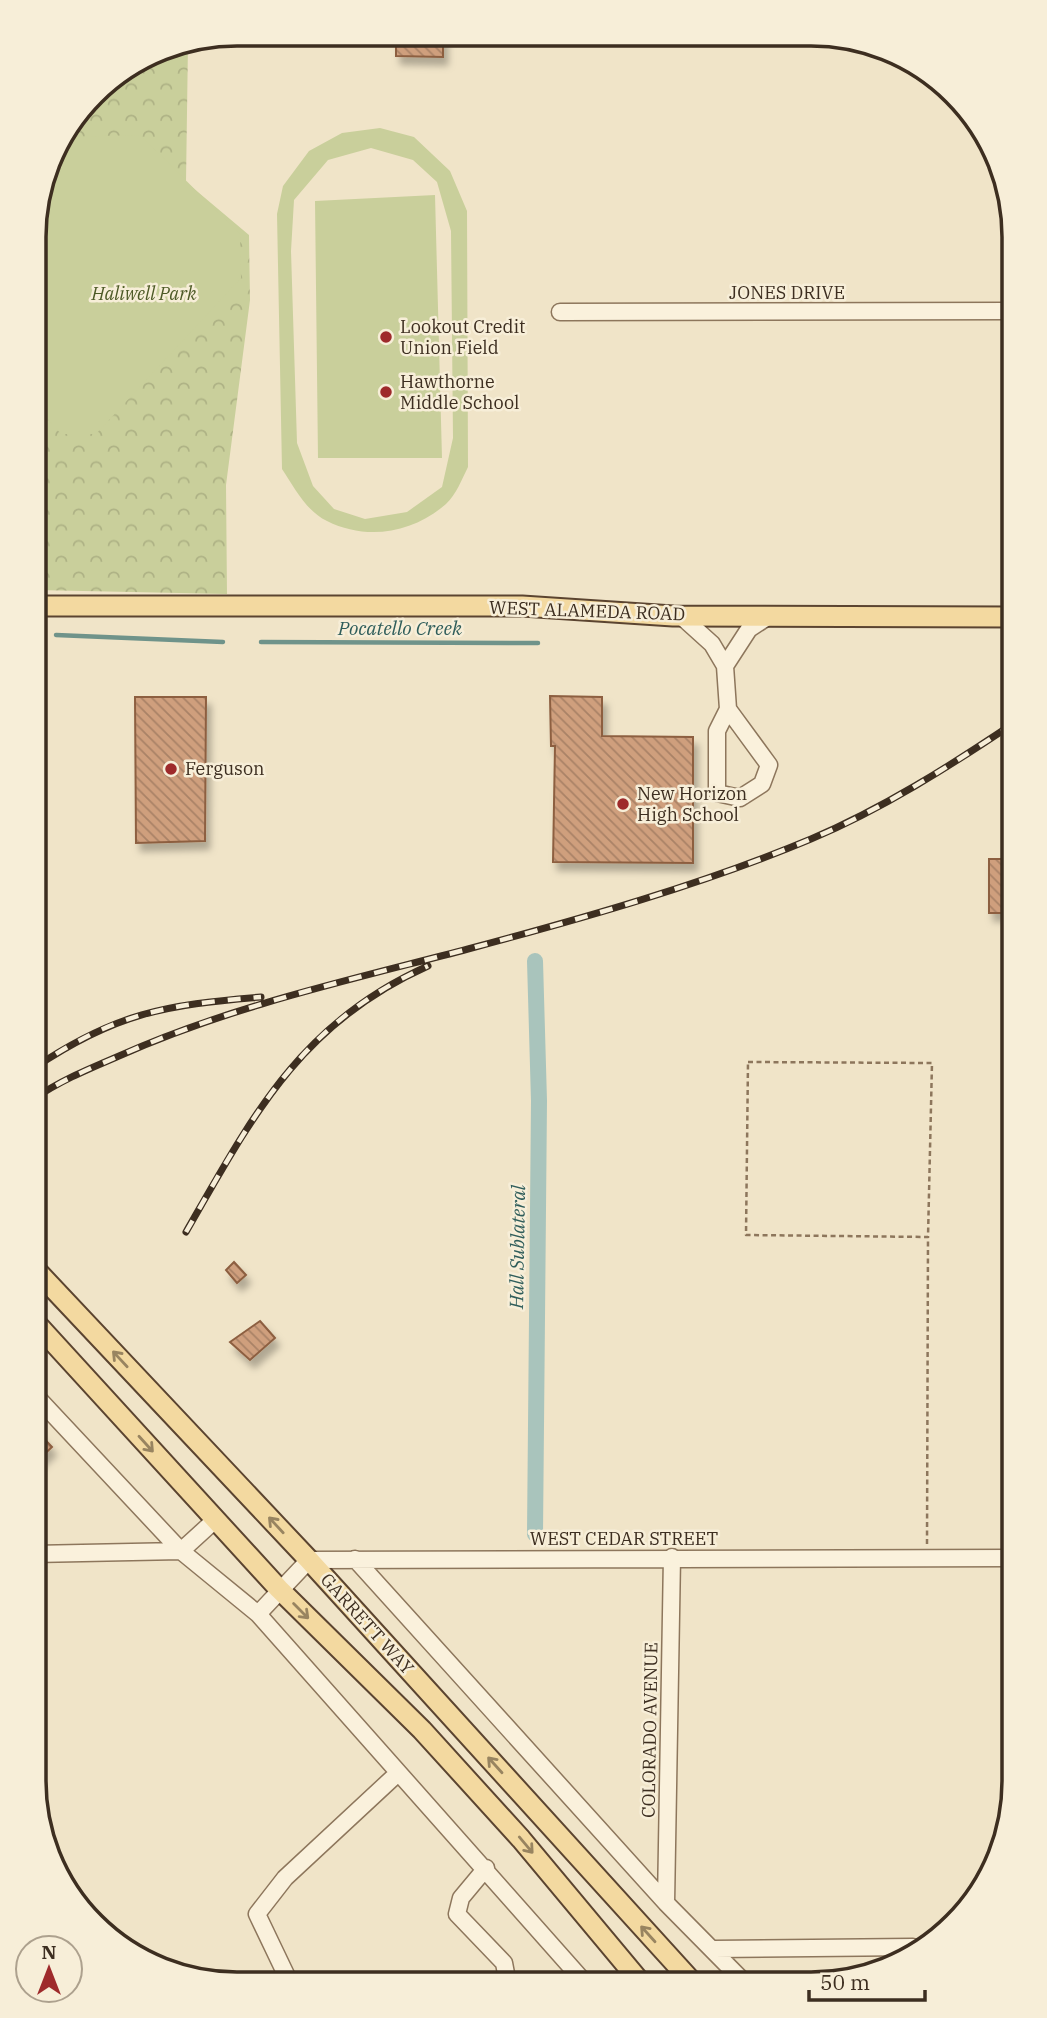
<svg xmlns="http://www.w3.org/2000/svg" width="1047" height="2018" font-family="'IBM Plex Serif',serif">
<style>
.park{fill:url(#park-crowns)}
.pitch{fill:#c9cf9b;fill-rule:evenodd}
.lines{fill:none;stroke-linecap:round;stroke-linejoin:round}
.stream{stroke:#6f938a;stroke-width:4.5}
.canal{stroke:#a9c4bc;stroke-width:16}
.building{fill:url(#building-back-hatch);stroke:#8d5f41;stroke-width:2;filter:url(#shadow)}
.minor-casing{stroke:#8d765c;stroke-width:19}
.major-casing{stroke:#5b4430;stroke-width:23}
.path{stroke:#8d765c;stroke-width:2.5;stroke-dasharray:5 3.5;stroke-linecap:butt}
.minor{stroke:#faf1dc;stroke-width:16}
.major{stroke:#f3d9a0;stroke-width:19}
.rail-casing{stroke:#3d2e20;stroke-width:7}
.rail{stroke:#f7eed8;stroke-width:4.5;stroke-dasharray:13;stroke-linecap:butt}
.oneway{stroke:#988460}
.poi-dot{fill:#9e2a2b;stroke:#f7eed8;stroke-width:2.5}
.labels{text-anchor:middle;stroke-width:5;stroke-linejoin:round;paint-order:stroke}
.street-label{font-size:18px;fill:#3d2e20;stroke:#f7eed8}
.park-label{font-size:18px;font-style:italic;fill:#4d5a26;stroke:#f7eed8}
.poi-label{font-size:18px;fill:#3d2e20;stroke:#f7eed8;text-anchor:start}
.water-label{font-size:19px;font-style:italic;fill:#2f5d5a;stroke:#f7eed8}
.rim{fill:none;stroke:#3d2e20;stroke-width:3.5}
</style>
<defs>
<pattern id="park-crowns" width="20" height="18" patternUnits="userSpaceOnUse" patternTransform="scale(1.75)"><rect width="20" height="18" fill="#c9cf9b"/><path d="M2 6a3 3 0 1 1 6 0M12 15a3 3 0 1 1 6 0" fill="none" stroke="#aeb285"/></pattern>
<pattern id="building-back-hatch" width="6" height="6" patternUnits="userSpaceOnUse" patternTransform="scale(1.75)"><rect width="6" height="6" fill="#cf9f7d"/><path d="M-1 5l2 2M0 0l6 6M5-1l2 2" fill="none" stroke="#a98266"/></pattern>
<filter id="shadow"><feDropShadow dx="4.5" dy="8" stdDeviation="3.5" flood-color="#0004"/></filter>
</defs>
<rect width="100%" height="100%" fill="#f0e4c8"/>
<path class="park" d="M188 43 186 182 249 235 250 300 226 485 227 594 35 590V211L54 146 102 84 159 49Z"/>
<path class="pitch" d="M380 128 414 137 450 171 467 211 468 467C462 479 456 495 446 504 413 533 367 541 327 521 306 511 294 487 282 469L277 214 283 186 309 151 342 133ZM371 148 413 160 437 182 451 231 453 438 442 487 407 512 365 519 334 509 313 486 297 443 291 251 294 200 328 160Z
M140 135 240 234 241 278 96 434H61L35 405V211L54 146 61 137Z
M435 195 442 458H318L315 201Z"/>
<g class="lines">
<path class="stream" d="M56 635 223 642
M261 642 538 643"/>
<path class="canal" d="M535 1534 539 1101 535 961"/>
</g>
<path class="building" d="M396 34 443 35V57L396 56Z
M550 696 602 697V736L693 737V863L553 862 555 746H551Z
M135 697H206L205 841 136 843Z
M989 859H1014V913H989Z
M234 1262 246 1275 237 1283 226 1270Z
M260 1321 275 1338 250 1360 230 1342Z
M34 1428 52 1447 34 1464Z"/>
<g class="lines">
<g class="minor-casing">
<path id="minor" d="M560 312 1014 311
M681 616 712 644 725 666 728 709 717 731V793L740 798 762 784 769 765 728 709
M725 666 749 629 769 616
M34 1394 181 1551 258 1614 586 1984
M33 1554 181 1551 215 1520
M355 1559 666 1903 747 1985
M258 1614 309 1560 1013 1558
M486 1868 461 1898 457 1914 504 1963 508 1984
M666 1903 672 1557
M714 1949 913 1947
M290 1983 257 1914 285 1878 398 1773"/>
</g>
<g class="major-casing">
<path id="major" d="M35 606H522L673 616 1014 617
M34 1268 309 1560 694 1984
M34 1321 279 1589 422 1730 521 1839 642 1984"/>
</g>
<path class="path" d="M748 1062 932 1063 928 1237 746 1235Z
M927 1544 928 1237"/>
<use href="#minor" class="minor"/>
<use href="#major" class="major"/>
<g class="rail-casing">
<path id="rail" d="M34 1068C116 1013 164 1005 261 997
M34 1099C59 1081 91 1068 119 1056 231 1006 350 980 468 949 584 918 701 885 811 839 882 809 950 766 1014 723
M186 1232C252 1117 300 1023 428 966"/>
</g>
<use href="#rail" class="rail"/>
</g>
<defs><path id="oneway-shaft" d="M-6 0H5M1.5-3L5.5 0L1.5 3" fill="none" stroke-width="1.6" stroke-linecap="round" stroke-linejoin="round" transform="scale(1.75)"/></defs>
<g class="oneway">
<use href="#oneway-shaft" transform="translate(120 1359) rotate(-133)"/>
<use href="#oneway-shaft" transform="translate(146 1444) rotate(48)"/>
<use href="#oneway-shaft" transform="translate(276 1525) rotate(-133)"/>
<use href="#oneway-shaft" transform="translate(301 1611) rotate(45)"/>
<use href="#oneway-shaft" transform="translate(495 1765) rotate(-132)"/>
<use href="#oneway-shaft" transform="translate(526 1845) rotate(50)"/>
<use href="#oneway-shaft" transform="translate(648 1934) rotate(-132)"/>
</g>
<g class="poi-dot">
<circle cx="386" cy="337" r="7"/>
<circle cx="386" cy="392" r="7"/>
<circle cx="171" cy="769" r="7"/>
<circle cx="623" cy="804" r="7"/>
</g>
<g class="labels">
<g class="street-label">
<text x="787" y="299">JONES DRIVE</text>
<text transform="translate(587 611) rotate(2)" y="6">WEST ALAMEDA ROAD</text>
<text x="624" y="1545">WEST CEDAR STREET</text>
<text transform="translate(367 1624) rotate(48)" y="6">GARRETT WAY</text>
<text transform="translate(650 1730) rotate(-89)" y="6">COLORADO AVENUE</text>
</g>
<g class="park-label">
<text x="144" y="300">Haliwell Park</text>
</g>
<g class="poi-label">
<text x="400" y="333">Lookout Credit<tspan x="400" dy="21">Union Field</tspan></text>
<text x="400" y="388">Hawthorne<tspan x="400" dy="21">Middle School</tspan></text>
<text x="185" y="775">Ferguson</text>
<text x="637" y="800">New Horizon<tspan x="637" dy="21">High School</tspan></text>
</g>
<g class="water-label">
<text x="400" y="635">Pocatello Creek</text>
<text transform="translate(517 1247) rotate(-89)" y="7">Hall Sublateral</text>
</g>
</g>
<path d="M0 0H1047V2018H0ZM237 46H811A191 191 0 0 1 1002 237V1781A191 191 0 0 1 811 1972H237A191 191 0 0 1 46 1781V237A191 191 0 0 1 237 46Z" fill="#f7eed8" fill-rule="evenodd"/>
<path class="rim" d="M237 46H811A191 191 0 0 1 1002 237V1781A191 191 0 0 1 811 1972H237A191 191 0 0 1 46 1781V237A191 191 0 0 1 237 46Z"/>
<g transform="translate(49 1969)"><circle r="33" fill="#f7eed8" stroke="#ada18e" stroke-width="2"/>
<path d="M0-5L12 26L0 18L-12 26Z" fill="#9e2a2b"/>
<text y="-10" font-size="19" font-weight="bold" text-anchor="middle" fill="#3d2e20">N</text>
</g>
<path d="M809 1990v10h116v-10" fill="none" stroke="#3d2e20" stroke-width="3.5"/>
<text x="820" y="1990" font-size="21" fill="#3d2e20" stroke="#f7eed8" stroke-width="5" paint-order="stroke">50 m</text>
</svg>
